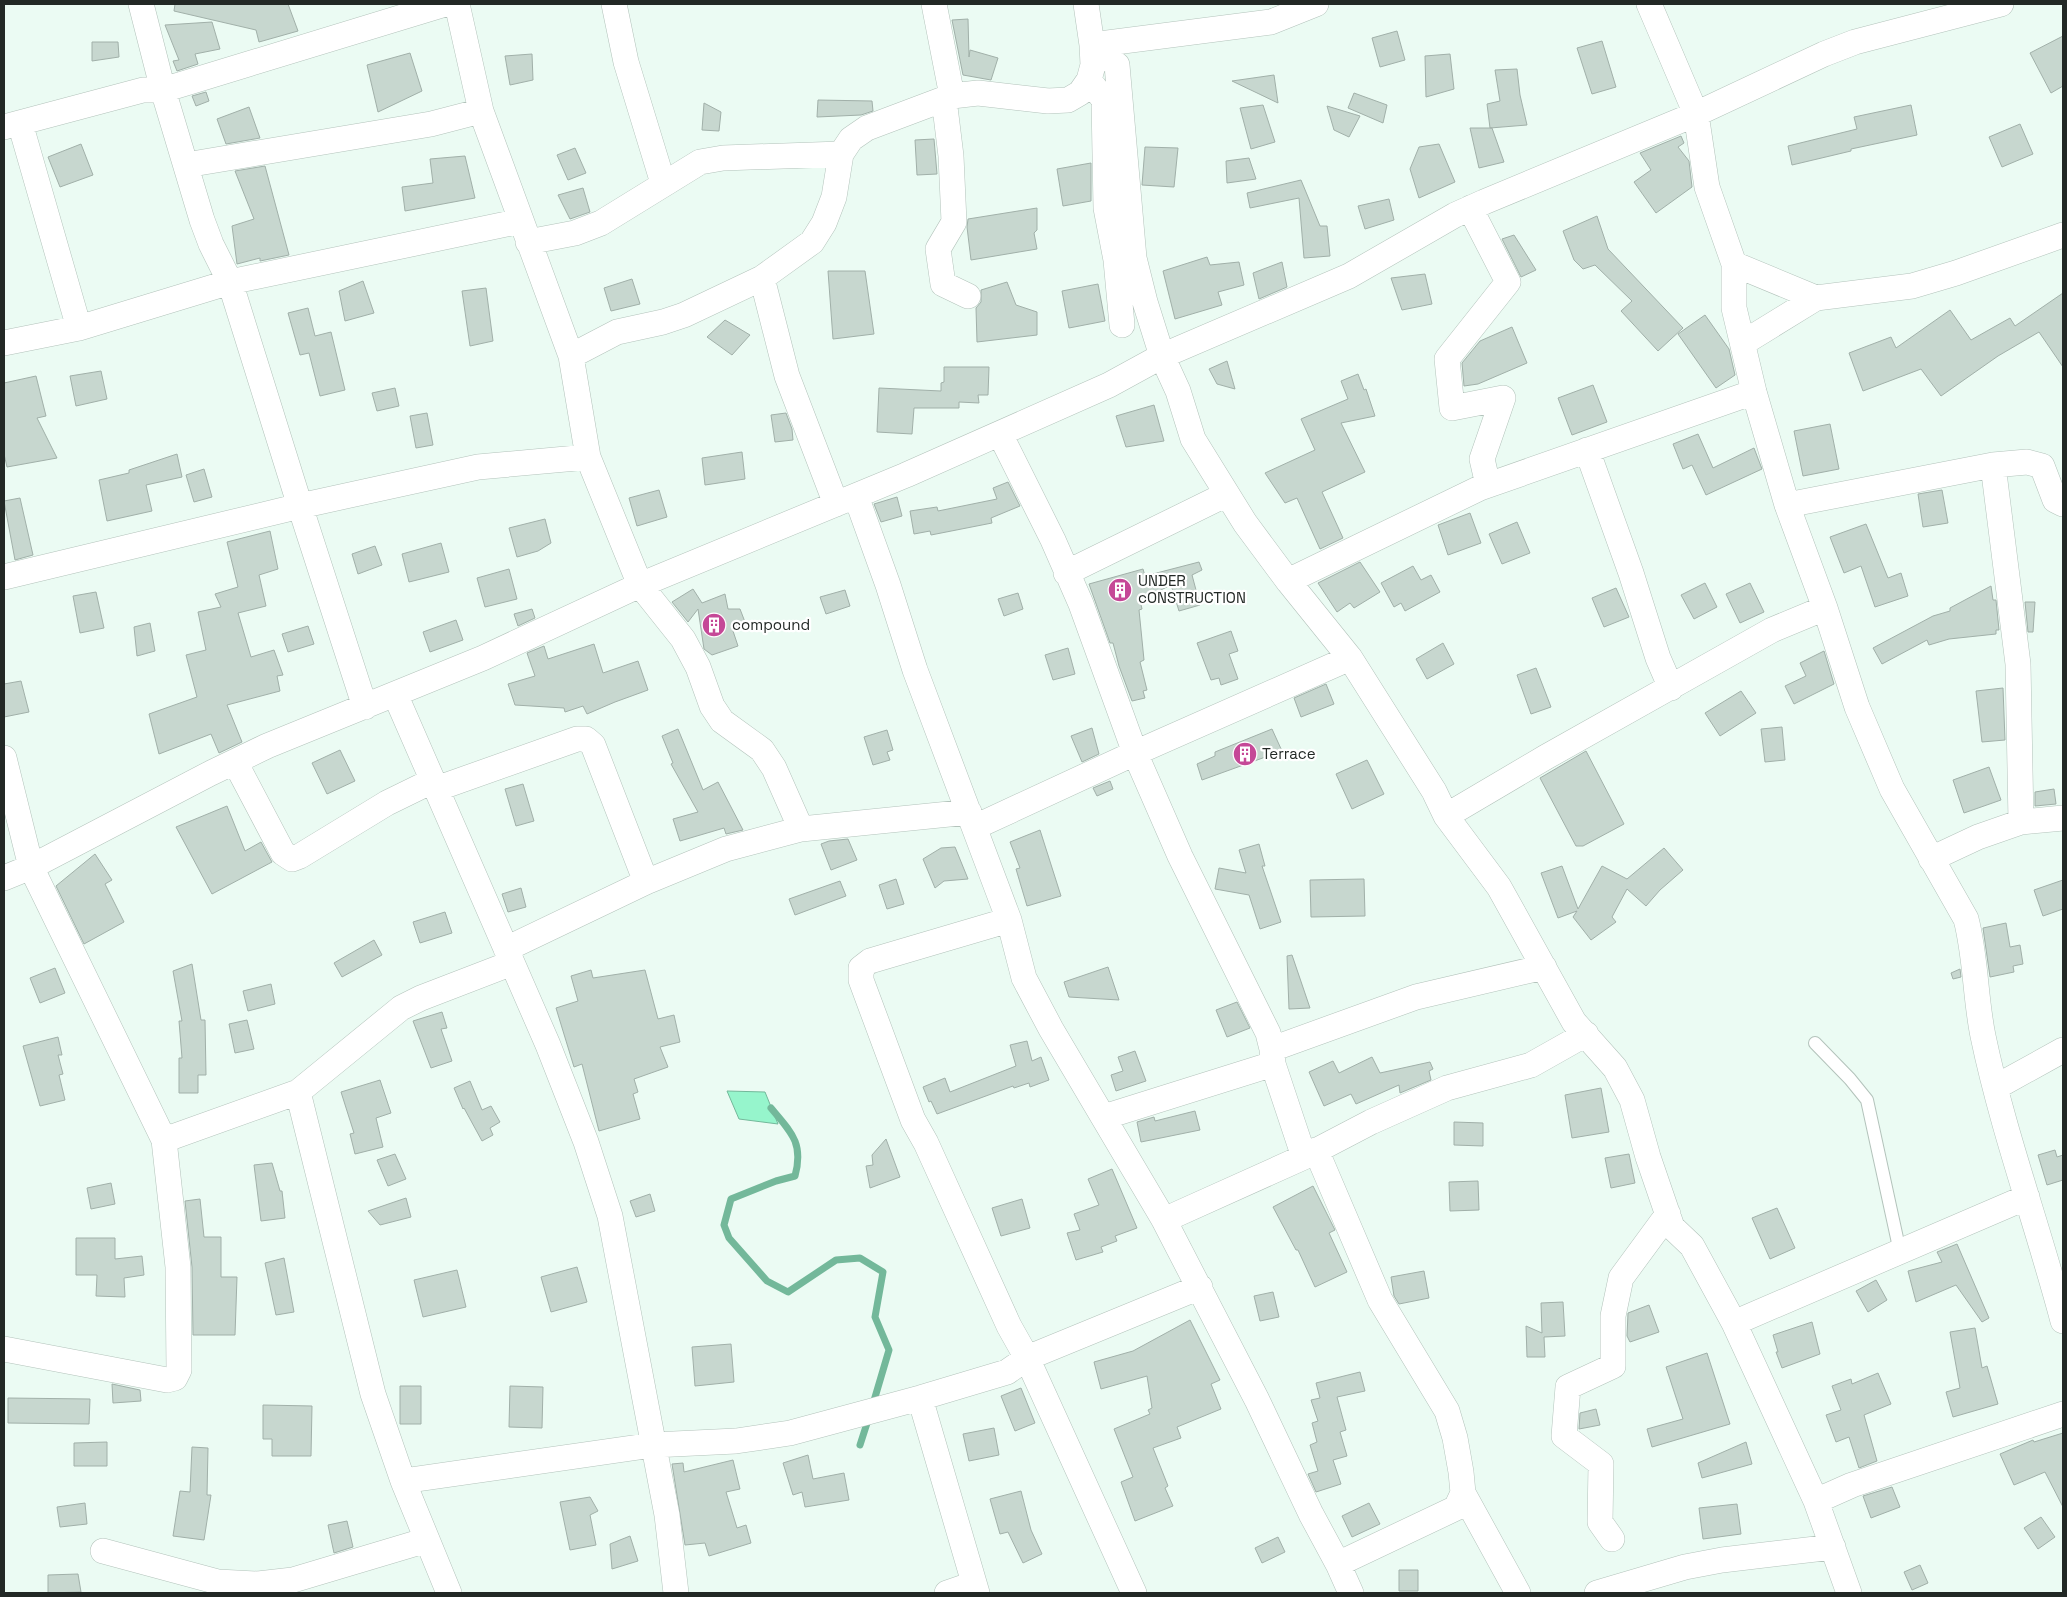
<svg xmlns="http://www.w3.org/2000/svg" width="2067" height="1597" font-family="'Space Grotesk',sans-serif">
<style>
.water{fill:#96f5cc;stroke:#73b89a}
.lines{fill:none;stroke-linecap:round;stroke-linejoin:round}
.stream{stroke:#73b89a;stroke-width:7}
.building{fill:#c7d7cf;stroke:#a1b0a9}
.service-casing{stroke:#b3c3bb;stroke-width:14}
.minor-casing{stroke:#b3c3bb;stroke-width:26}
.service{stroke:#fff;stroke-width:12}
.minor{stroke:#fff;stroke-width:25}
.labels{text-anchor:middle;stroke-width:4.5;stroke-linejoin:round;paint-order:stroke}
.poi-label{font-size:15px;fill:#222825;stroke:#fff;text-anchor:start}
</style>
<rect width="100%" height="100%" fill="#ebfbf3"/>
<path class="water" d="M727 1091 765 1092 778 1124 739 1119Z"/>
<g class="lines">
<path class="stream" d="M771 1108C791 1132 804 1143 795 1176L776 1181 731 1199 724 1225 729 1238 767 1281 788 1292 836 1260 860 1258 883 1272 875 1317 889 1350 873 1404
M860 1445 869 1417"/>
</g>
<path class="building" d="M175 4H288L298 31 259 42 256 30 174 11Z
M968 19 969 57 970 50 998 58 991 80 963 75 952 20Z
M212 22 220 49 195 54 198 64 177 71 173 61 179 60 165 25Z
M1397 31 1405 60 1380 67 1372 38Z
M2063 36V86L2051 93 2030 53Z
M1602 41 1616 87 1592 94 1577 48Z
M92 42H118L119 57 92 61Z
M410 53 422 91 378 112 367 65Z
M532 54 533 80 510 85 505 56Z
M1450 54 1454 89 1426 97 1425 56Z
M1517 69 1520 95 1527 125 1490 128 1487 104 1500 101 1495 70Z
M1274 75 1278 103 1232 81Z
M206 92 209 101 196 106 192 96Z
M1354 93 1387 105 1383 123 1348 108Z
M818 100 872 101 873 111 861 115 817 117Z
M704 103 721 112 719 131 702 130Z
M1263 105 1275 142 1251 149 1240 108Z
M1911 105 1917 135 1851 149V151L1792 165 1788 146 1857 129 1854 117Z
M1327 106 1360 116 1349 137 1334 130Z
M249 107 260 138 226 144 217 119Z
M2020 124 2033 154 2002 167 1989 137Z
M1470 128H1492L1504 162 1479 168Z
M1681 136 1684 143 1678 147 1689 161 1692 187 1656 213 1634 182 1651 170 1640 153Z
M934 139 937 174 917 175 915 140Z
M81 144 93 175 60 187 48 157Z
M1439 144 1455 182 1419 198 1410 169 1419 147Z
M1145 147 1178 148 1174 187 1142 185Z
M575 148 586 173 568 180 557 155Z
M465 156 475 198 405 211 402 187 433 183 430 159Z
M1249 158 1256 179 1227 183 1226 161Z
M1091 163V201L1063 206 1057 169Z
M265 166 289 255 260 261V258L237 264 232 226 254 219 235 171Z
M1301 180 1320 226H1327L1330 256 1304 258 1299 198 1250 208 1247 193Z
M583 188 590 212 570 219 558 195Z
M1389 199 1394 220 1365 229 1358 206Z
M1037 208V230L1034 233 1037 249 971 260 967 227 968 219Z
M1597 216 1608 249 1683 328 1658 351 1621 311 1632 301 1595 265 1583 269 1574 260 1563 231Z
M1514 235 1536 270 1521 277 1502 239Z
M1207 257 1210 265 1239 262 1244 285 1218 292 1222 305 1175 319 1163 271Z
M1282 262 1287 287 1259 299 1253 273Z
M828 271H865L874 334 833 339Z
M1425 274 1432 304 1402 310 1391 278Z
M632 279 640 304 611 311 604 288Z
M363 281 374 313 345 321 339 291Z
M1007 282 1016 305 1037 312V335L977 342 976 308 981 302V290Z
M1098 284 1105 321 1069 328 1062 291Z
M486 288 493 341 470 346 462 291Z
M2063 293V367L2039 332 1998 356 1941 396 1921 369 1863 391 1849 353 1891 337 1896 348 1950 310 1971 340 2010 318 2015 326Z
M308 308 315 336 331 332 345 390 320 396 309 353 300 355 288 313Z
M1705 315 1729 349 1735 375 1716 388 1678 334Z
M725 320 750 335 732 355 707 337Z
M1512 327 1527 363 1478 384 1464 386 1462 363 1480 341Z
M1227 361 1235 389 1217 384 1209 369Z
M944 367H989L988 395H978L979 403 959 402V408H914L912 434 877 432 879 388 941 391V383L944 382Z
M101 371 107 399 76 406 70 376Z
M1358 374 1364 390 1366 389 1375 416 1341 423 1365 472 1322 492 1343 538 1320 549 1297 498 1285 503 1265 473 1315 450 1301 419 1348 399 1341 381Z
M36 376 46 416 37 418 57 458 7 467 4 454V383Z
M1593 385 1607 422 1572 435 1558 398Z
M395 388 399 406 377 411 372 393Z
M1154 405 1164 441 1126 447 1116 416Z
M427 413 433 445 416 448 410 416Z
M786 413 792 429 793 440 775 442 771 415Z
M1830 424 1839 469 1803 476 1794 431Z
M1698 434 1713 468 1754 448 1762 469 1706 495 1692 465 1683 469 1673 444Z
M742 452 745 479 705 485 702 458Z
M177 454 182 477 146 485 152 511 107 521 99 480 129 473V470Z
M204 469 212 497 194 502 186 475Z
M1008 482 1020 506 991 518 992 523 931 535 930 531 914 534 910 511 937 507 938 511 997 499 993 488Z
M659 490 667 517 637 526 629 498Z
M1942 490 1948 523 1923 527 1918 494Z
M897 497 902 516 881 522 874 504Z
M20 498 33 555 15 560 4 501Z
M1470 513 1481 543 1448 555 1438 525Z
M545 519 551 543 538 551 517 557 509 528Z
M1517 522 1530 553 1502 564 1489 534Z
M1866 524 1888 578 1901 573 1908 596 1875 607 1861 566 1844 573 1830 537Z
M270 531 278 569 259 575 266 606 238 613 251 657 274 650 283 675 277 676 280 691 227 705 242 742 219 753 211 734 159 754 149 714 197 697 186 655 206 650 198 612 221 607 215 594 238 587 227 542Z
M441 543 449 572 409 582 402 554Z
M375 546 382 565 358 574 352 554Z
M1199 562 1202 570 1192 575 1200 605 1179 611 1171 585 1140 600 1142 609 1139 610 1144 660 1140 662 1147 690 1143 691 1145 698 1132 701 1119 666 1113 643H1110L1089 584 1143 569 1145 576Z
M1360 562 1380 592 1354 608 1350 603 1337 612 1318 583Z
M1413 566 1421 580 1431 575 1440 592 1405 611 1401 603 1394 607 1381 583Z
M509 569 517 599 485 607 477 578Z
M1705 583 1717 607 1694 619 1681 595Z
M1750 583 1764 612 1740 623 1726 594Z
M1991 586 1993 600H1996L1999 630H1996V634L1949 639 1929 645 1927 640 1882 664 1873 648 1933 616 1950 611V608Z
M1616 588 1629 617 1604 627 1592 598Z
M693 589 702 603 725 594 728 609H740L745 622 732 628 738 646 712 655 704 649 698 609 688 622 672 602Z
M845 590 850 606 826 614 820 597Z
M96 592 104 628 80 633 73 596Z
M1018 593 1023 609 1004 616 998 599Z
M2025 602H2035L2033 632H2028Z
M532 609 535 618 518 626 514 614Z
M456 620 463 640 430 652 423 632Z
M150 623 155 651 137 656 134 627Z
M308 626 314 644 288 652 282 634Z
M1231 631 1238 651 1229 654 1238 679 1221 685 1219 678 1211 680 1197 643Z
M1443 643 1454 664 1427 679 1416 659Z
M594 644 603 673 638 661 648 690 615 702 587 714 583 706 565 712 564 708 515 705 508 684 535 676 527 653 544 646 548 659Z
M1068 648 1075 674 1053 680 1045 655Z
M1824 651 1834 684 1794 704 1785 686 1806 676 1800 663Z
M1536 668 1551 707 1531 714 1517 675Z
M21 681 29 712 4 717V684Z
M1326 684 1334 704 1301 717 1294 698Z
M2003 688 2005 740 1982 742 1976 691Z
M1741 691 1756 713 1720 736 1705 713Z
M1782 727 1785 760 1765 762 1761 729Z
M1092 728 1099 754 1082 762 1071 736Z
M678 729 703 790 718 782 743 830 726 834 724 828 680 841 673 819 698 812 671 764 673 763 662 736Z
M1272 729 1282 751 1202 780 1197 764 1215 756V752Z
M887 730 893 750 887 752 890 760 873 765 864 737Z
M340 750 355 781 327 794 312 763Z
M1586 751 1624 824 1583 846H1576L1540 778Z
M1367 760 1384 794 1352 809 1336 774Z
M1989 767 2001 800 1964 813 1953 780Z
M1110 781 1113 789 1097 796 1093 788Z
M523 784 534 821 516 826 505 789Z
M2054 789 2056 804 2035 806V792Z
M227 806 245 851 261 842 272 862 212 894 176 827Z
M1040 830 1061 896 1027 906 1016 869 1020 868 1010 842Z
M848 839 857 860 831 870 821 844 829 841Z
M1259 844 1265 866H1262L1281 922 1260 929 1249 895 1215 889 1219 868 1246 873 1239 850Z
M955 847 968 879 944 881 935 888 923 859 941 848Z
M1664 848 1683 870 1660 890 1646 906 1627 889 1612 917 1616 922 1591 940 1573 917 1577 911 1558 918 1541 873 1562 866 1578 909 1602 866 1627 879Z
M95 854 112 880 105 884 124 922 84 944 56 886Z
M896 879 904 904 887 909 879 885Z
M1364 879 1365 916 1311 917 1310 880Z
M2063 880V909L2043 916 2034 890Z
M840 881 846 896 795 915 789 899Z
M521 888 526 907 508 912 502 894Z
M445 912 452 933 420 943 413 922Z
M2006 923 2010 947 2020 945 2023 964 2013 966 2014 972 1990 977 1983 928Z
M374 940 382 955 342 977 334 963Z
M1292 955 1310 1008 1289 1009 1287 956Z
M192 964 201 1020H205L206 1075H198V1093H179V1058H182L179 1021H182L173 971Z
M1108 967 1119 1000 1069 997 1064 982Z
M55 968 65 993 40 1003 30 978Z
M1960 969 1961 977 1953 979 1951 973Z
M591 970 593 978 645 970 658 1019 674 1015 680 1042 660 1047 668 1067 634 1079 638 1092 633 1094 640 1119 599 1131 582 1064 574 1067 556 1008 578 1001 571 976Z
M271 984 275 1004 248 1011 243 991Z
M1237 1002 1250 1028 1227 1037 1216 1010Z
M442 1012 447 1028 441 1029 452 1061 431 1068 413 1021Z
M247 1020 254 1049 235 1053 229 1024Z
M58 1037 62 1055H58L63 1074 59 1075 65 1100 40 1106 23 1046Z
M1027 1041 1032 1061 1041 1057 1049 1080 1030 1087 1029 1083 1014 1088 1013 1086 937 1114 931 1101 929 1102 923 1087 945 1078 950 1092 1016 1066 1010 1045Z
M1135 1051 1146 1081 1116 1091 1111 1075 1123 1071 1118 1057Z
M1372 1057 1380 1073 1430 1062 1433 1069 1429 1071 1431 1080 1400 1093 1399 1085 1356 1104 1351 1094 1324 1106 1309 1072 1333 1061 1339 1073Z
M380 1080 391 1113 376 1118 383 1147 355 1154 350 1134 354 1133 341 1092Z
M470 1081 482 1110 491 1106 500 1122 490 1128 493 1135 482 1141 464 1108 463 1109 454 1088Z
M1601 1088 1609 1132 1572 1138 1565 1095Z
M1195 1111 1200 1130 1141 1142 1137 1122 1154 1117 1155 1121Z
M1454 1122 1483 1123V1146L1454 1145Z
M886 1139 900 1177 870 1188 866 1166 873 1165 872 1155Z
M2055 1150 2057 1157 2063 1155V1180L2047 1185 2038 1155Z
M395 1154 406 1179 388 1186 377 1160Z
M1629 1154 1635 1183 1611 1188 1605 1158Z
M272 1163 280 1191H282L285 1218 261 1221 254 1165Z
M1112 1169 1137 1228 1115 1236 1117 1241 1101 1247 1103 1252 1076 1260 1067 1233 1080 1230 1074 1214 1099 1205 1088 1179Z
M1478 1181 1479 1210 1450 1211 1449 1182Z
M111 1183 115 1204 91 1209 87 1188Z
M1313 1186 1335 1230 1329 1233 1347 1272 1315 1287 1298 1250H1296L1273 1207Z
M650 1194 655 1211 636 1217 630 1201Z
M406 1198 411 1217 380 1225 368 1211Z
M200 1199 204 1237H221V1277H237L235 1335H193L192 1267 185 1201Z
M1022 1199 1030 1228 1001 1236 992 1208Z
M1777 1208 1795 1248 1770 1259 1752 1218Z
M76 1238H115V1259L142 1256 144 1275 124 1278 125 1297 96 1296 97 1275H76Z
M1957 1244 1989 1318 1982 1322 1956 1285 1916 1302 1908 1271 1942 1262 1937 1252Z
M284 1258 294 1312 276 1315 265 1263Z
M577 1267 587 1302 551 1312 541 1277Z
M457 1270 466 1307 423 1317 414 1280Z
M1424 1271 1429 1298 1399 1304 1394 1296 1391 1277Z
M1876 1280 1887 1300 1868 1312 1856 1291Z
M1273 1292 1279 1317 1260 1321 1254 1296Z
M1563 1302 1565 1336 1544 1337 1545 1357H1527L1526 1326 1542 1333 1541 1303Z
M1649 1305 1659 1332 1630 1342 1627 1336 1628 1313Z
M1190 1320 1220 1380 1211 1384 1221 1409 1177 1427 1181 1438 1153 1448 1168 1486 1165 1488 1173 1506 1135 1521 1121 1482 1133 1477 1114 1429 1150 1414 1148 1410 1152 1408 1147 1376 1101 1389 1094 1362 1133 1351Z
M1812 1322 1820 1354 1782 1368 1776 1352H1778L1773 1335Z
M1975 1328 1982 1368 1987 1366 1998 1404 1953 1417 1946 1392 1960 1388 1950 1332Z
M731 1344 734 1382 695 1386 692 1347Z
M1707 1353 1730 1424 1652 1447 1647 1429 1683 1419 1666 1367Z
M1360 1372 1365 1391 1337 1397 1346 1430 1340 1432 1347 1456 1333 1460 1341 1484 1316 1492 1308 1474 1318 1471 1310 1445 1317 1442 1312 1423 1318 1421 1311 1400 1320 1398 1316 1383Z
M1878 1373 1891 1404 1864 1415 1877 1461 1859 1468 1849 1437 1836 1442 1826 1415 1841 1410 1832 1386 1851 1379 1852 1384Z
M112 1384 140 1390 141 1401 113 1403Z
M400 1386H421V1424H400Z
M510 1386 543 1387 542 1428 509 1427Z
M1021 1388 1035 1423 1015 1431 1001 1396Z
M8 1398 90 1399 89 1424 8 1423Z
M263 1405 312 1406 311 1456H272V1439H263Z
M1596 1409 1600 1425 1579 1429 1580 1413Z
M994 1428 999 1455 969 1461 963 1434Z
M2063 1433V1507L2045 1472 2014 1485 2000 1454 2033 1440 2034 1442Z
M107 1442V1466H74V1443Z
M1746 1442 1752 1464 1702 1478 1698 1463Z
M192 1447 208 1448 207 1495H211L204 1540 173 1536 180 1491 190 1492Z
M808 1455 813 1479 844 1473 849 1500 805 1507 802 1492 793 1495 783 1463Z
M733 1460 740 1489 726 1492 737 1528 746 1525 751 1543 709 1556 705 1543 685 1545 672 1464 683 1463 684 1472Z
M1892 1487 1900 1507 1871 1518 1863 1496Z
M1021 1491 1031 1530 1042 1554 1023 1563 1008 1532 1000 1534 990 1499Z
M590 1497 598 1511 590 1515 596 1545 570 1550 560 1502Z
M85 1503 87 1524 60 1527 57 1507Z
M1369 1503 1380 1524 1352 1537 1342 1516Z
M1737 1504 1741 1534 1703 1539 1699 1508Z
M2041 1517 2055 1537 2038 1549 2024 1528Z
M347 1521 353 1547 334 1553 328 1525Z
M630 1536 638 1561 612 1569 610 1544Z
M1278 1537 1285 1552 1262 1563 1255 1548Z
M1920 1565 1928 1583 1912 1590 1904 1572Z
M1399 1570H1418V1591H1399Z
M78 1574 81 1592 48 1593V1575Z"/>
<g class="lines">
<g class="service-casing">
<path id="service" d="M1815 1043 1850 1079 1867 1100 1900 1252"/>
</g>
<g class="minor-casing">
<path id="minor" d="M141 4 163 90 202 220 211 244 230 282 300 506 365 707
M457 4 481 111 571 356 588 457 640 585 683 639 698 667 712 706 722 721 762 750 774 768 801 829
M614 4 626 62 663 183
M934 4 952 96
M1086 4 1092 45 1117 65 1134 258 1145 302 1162 356 1178 391 1193 439 1245 523 1288 581 1350 658 1434 791 1446 816 1499 887 1574 1022 1615 1068 1632 1100 1648 1157 1672 1227 1692 1246 1734 1323 1816 1501 1849 1593
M1649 4 1696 114 1707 187 1734 264V308L1754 392 1787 505 1825 608 1857 707 1892 789 1966 919C1976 957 1975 997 1983 1036 2003 1132 2038 1226 2063 1321
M1089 80 1104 100 1106 208 1116 260 1122 325
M944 99 951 156 954 222 938 249 943 284 968 296
M20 123 79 328
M4 127 143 90H163L445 4
M186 165 431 124 481 111
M1470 208 1508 282 1447 359 1452 408 1503 398 1482 459 1488 485
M528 242 575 233 601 223 700 162 723 158 841 154
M1734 264 1816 298
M762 278 787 376 836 504
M4 343 79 328 230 282 521 221
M1743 343 1816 298 1912 286 1956 273 2063 235
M571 356 617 332 663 322 684 315 762 278 812 242 824 223 834 197 841 154 851 139 867 128 952 96 978 93 1048 101 1068 100 1080 93 1089 80 1093 65 1092 45 1271 22 1316 4
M1000 434 1053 540 1081 604 1135 753 1180 856 1268 1033 1272 1049 1273 1064 1304 1157
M1587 450 1631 573 1658 658 1671 688
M1993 465 2018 664 2021 822
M856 496 888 585 915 670 1009 920 1024 978 1051 1029 1164 1220 1257 1400 1311 1514 1338 1564 1351 1593
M1787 505 1993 465 2027 462 2042 466 2055 500 2063 504
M1066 573 1227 494
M4 577 300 506 478 467 588 457
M1288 581 1480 488 1754 392
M395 694 548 1045 586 1142 610 1216 667 1515 676 1593
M4 758 31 867 164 1140 178 1267 179 1370 175 1378 167 1380 4 1349
M235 762 283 853 292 859 300 856 387 803 432 781
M436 789 577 739H586L593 745 646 882
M1446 816 1546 757 1772 630 1825 608
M975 827 1135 753 1350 658
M1931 859 1978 837 2021 822 2063 818
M4 878 31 867 211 773 267 746 483 658 640 585 906 475 1109 385 1162 356 1349 276 1455 215 1484 202 1696 114 1824 54 1855 42 2001 4
M1009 920 870 961 861 968V980L913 1120 926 1143 1009 1326 1027 1358 1134 1593
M506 949 646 882 726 849 801 829 969 812
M1272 1049 1416 997 1544 967
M1996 1087 2063 1050
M298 1092 373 1394 403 1481 449 1593
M1104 1117 1273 1064
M164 1140 298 1092 401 1008 421 998 512 963
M1316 1150 1380 1300 1447 1411 1455 1438 1461 1472 1463 1493 1518 1593
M1164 1220 1304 1157 1371 1122 1447 1088 1531 1065 1586 1034
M1734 1323 2027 1197
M920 1398 977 1593
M403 1481 653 1445 736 1441 790 1433 920 1398 1007 1372 1027 1358 1200 1287
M1816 1501 1852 1485 2063 1414
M1612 1539 1600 1522 1601 1464 1564 1436 1568 1387 1613 1366V1316L1621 1278 1668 1214
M103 1551 218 1582 258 1584 293 1580 427 1540
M1338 1564 1456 1508 1463 1493
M947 1593 973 1584
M1597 1593 1685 1567 1722 1560 1833 1547"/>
</g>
<use href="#service" class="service"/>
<use href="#minor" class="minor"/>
</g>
<defs>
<g id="building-disc" transform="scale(1.25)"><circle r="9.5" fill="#c54897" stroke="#fff"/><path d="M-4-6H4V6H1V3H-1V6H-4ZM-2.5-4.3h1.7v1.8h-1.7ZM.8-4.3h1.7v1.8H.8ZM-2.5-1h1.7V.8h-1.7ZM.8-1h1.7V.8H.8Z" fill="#fff"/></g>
</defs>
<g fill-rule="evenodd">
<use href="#building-disc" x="1120" y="590"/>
<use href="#building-disc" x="714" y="625"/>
<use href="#building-disc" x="1245" y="754"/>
</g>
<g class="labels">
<g class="poi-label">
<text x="1138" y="586">UNDER<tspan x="1138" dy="17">cONSTRUCTION</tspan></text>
<text x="732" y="630">compound</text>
<text x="1262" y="759">Terrace</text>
</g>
</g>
<rect width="2067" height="1597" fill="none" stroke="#222825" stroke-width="10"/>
</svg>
